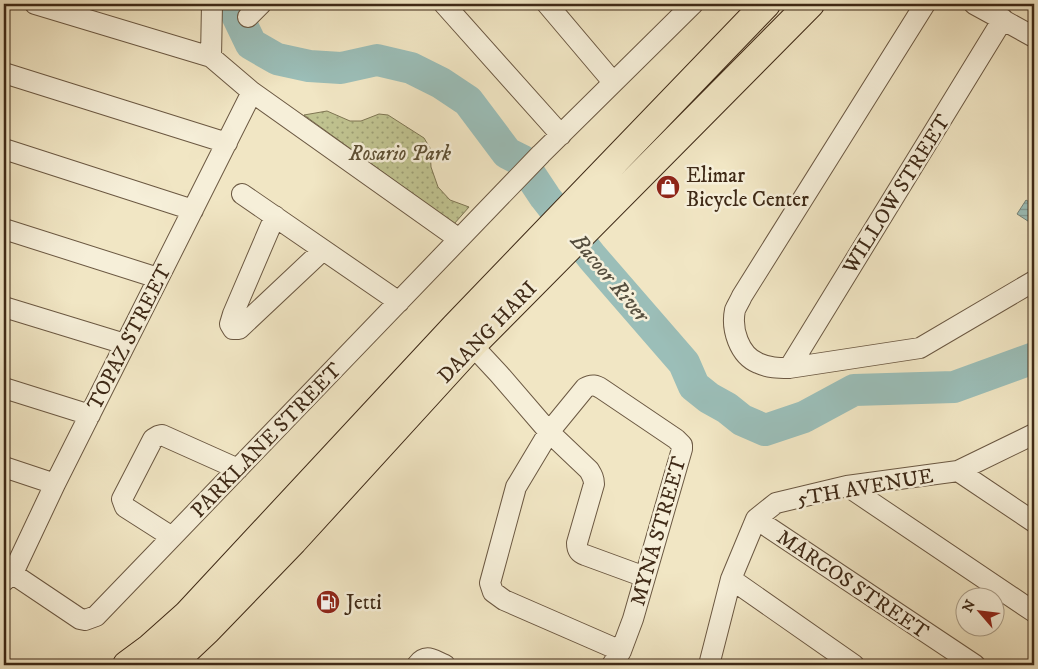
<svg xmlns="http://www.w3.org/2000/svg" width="1038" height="669" font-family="'IM FELL DW Pica',serif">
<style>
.park{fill:url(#park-dots);stroke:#7f7653}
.water{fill:url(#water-rules);stroke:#768277}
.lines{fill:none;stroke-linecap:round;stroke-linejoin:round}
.river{stroke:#9bbeb8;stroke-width:32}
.minor-casing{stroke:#6b5842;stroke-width:22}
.primary-casing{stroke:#3e2916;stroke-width:30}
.minor{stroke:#f6efd9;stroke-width:20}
.primary{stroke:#f1e6c4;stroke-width:28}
.labels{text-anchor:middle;stroke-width:5;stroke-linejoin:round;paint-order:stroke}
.park-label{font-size:21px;font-style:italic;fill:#5e5034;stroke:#f6efd9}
.poi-label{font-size:21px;fill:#3e2916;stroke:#f6efd9;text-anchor:start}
.street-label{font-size:21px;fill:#3e2916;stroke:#f6efd9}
.water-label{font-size:22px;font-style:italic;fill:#554e3e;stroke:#f6efd9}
</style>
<defs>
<pattern id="park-dots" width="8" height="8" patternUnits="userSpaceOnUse" patternTransform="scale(1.25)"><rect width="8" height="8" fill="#c0c390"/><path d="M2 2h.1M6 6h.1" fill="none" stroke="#9d9e75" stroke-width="1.8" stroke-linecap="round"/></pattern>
<pattern id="water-rules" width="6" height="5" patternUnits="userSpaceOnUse" patternTransform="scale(1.25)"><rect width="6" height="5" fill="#9bbeb8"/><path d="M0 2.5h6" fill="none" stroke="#809a95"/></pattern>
</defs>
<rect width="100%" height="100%" fill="#f1e6c4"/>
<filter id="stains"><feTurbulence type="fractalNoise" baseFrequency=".004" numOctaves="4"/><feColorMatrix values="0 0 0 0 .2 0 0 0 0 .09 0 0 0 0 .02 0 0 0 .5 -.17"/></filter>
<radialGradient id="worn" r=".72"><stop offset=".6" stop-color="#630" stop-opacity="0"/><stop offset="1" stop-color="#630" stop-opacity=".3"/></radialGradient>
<path class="park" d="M327 111 350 121H361L379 114 388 115 424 138 430 148 431 167 438 187 450 200 469 207 454 224 304 115Z"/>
<path class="water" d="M1026 200 1034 205V225L1017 214Z"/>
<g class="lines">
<path class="river" d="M237 4V15L251 44 277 59 309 66 341 68 377 60 411 68 441 83 468 101 507 153 523 161 527 170 545 197 592 257 684 363 694 386 709 398 727 408 742 420 765 430 804 417 854 390 954 387 1034 358"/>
<g class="minor-casing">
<path id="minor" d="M35 4 211 57
M212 4 211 57 252 92 459 239
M444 4 561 135
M547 4 613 82
M925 4 742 296C740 301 737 305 735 310 731 329 739 355 758 363 769 368 778 368 789 368L920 348 1034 281
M974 4 1034 37
M248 17 261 4
M4 73 227 143
M4 149 193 210
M242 194 399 302
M275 216 233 314 230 324 233 329H239L323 250
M4 229 158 278
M4 307 125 344
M472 345 499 374 549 432 589 470C592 475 594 478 594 484L577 543C577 550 579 553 585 555L645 577
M789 368 1003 19
M4 388 90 415
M4 467 55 484
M958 471 1034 522
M847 486 1034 612
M756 519 975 665
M172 537 125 507 122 499 153 439 158 436 162 435 238 469
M4 568 80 619 85 620 96 616 541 154 693 4
M731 579 854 665
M4 581 13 573 55 484 252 92
M417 665C426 653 433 660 445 665
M612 665 621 651 633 619 682 449V445L676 439 602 389C596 385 592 384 585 388L549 432 516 487 490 583 493 592 504 600 621 651
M709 665 731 579 756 519 776 503 847 486 958 471 1034 434"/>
</g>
<g class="primary-casing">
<path id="primary" d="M127 665 150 648 187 615 455 327 766 4
M170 665 207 630 293 541 472 345 810 4"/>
</g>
<use href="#minor" class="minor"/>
<use href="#primary" class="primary"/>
</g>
<defs>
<g id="shop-disc" transform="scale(1.25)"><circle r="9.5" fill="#8f2418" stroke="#f6efd9"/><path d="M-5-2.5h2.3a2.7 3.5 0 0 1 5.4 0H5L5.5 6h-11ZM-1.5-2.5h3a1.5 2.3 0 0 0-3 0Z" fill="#fff"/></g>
<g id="fuel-disc" transform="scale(1.25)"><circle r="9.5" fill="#8f2418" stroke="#f6efd9"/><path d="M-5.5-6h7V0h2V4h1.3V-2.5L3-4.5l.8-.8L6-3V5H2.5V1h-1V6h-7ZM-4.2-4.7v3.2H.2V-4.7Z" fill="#fff"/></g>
</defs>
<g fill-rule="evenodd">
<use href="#shop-disc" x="668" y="187"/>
<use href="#fuel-disc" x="328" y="602"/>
</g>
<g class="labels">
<g class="park-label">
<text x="400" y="160">Rosario Park</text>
</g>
<g class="poi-label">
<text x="686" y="182">Elimar<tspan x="686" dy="24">Bicycle Center</tspan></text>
<text x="346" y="609">Jetti</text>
</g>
<g class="street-label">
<text transform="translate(896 194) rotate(-58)" y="7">WILLOW STREET</text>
<text transform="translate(487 332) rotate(-46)" y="7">DAANG HARI</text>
<text transform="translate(129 337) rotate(-63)" y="7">TOPAZ STREET</text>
<text transform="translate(266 440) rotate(-46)" y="7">PARKLANE STREET</text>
<text transform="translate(865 487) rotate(-10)" y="7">5TH AVENUE</text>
<text transform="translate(658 531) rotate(-74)" y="7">MYNA STREET</text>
<text transform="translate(853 584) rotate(34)" y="7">MARCOS STREET</text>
</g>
<g class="water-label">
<text transform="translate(611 277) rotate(50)" y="8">Bacoor River</text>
</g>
</g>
<rect width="1038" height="669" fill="none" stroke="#f1e6c4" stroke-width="20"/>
<rect x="5" y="5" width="1028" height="659" fill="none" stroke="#3e2916" stroke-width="2.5"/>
<rect x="10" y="10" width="1018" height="649" fill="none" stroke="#3e2916"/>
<g transform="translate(980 612) rotate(298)"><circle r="24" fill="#f6efd9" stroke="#aca08b"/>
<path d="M0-4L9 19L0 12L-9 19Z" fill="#8f2418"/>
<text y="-8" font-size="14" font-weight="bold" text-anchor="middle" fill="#3e2916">N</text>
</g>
<rect width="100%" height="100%" filter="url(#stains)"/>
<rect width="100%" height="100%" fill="url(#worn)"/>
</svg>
